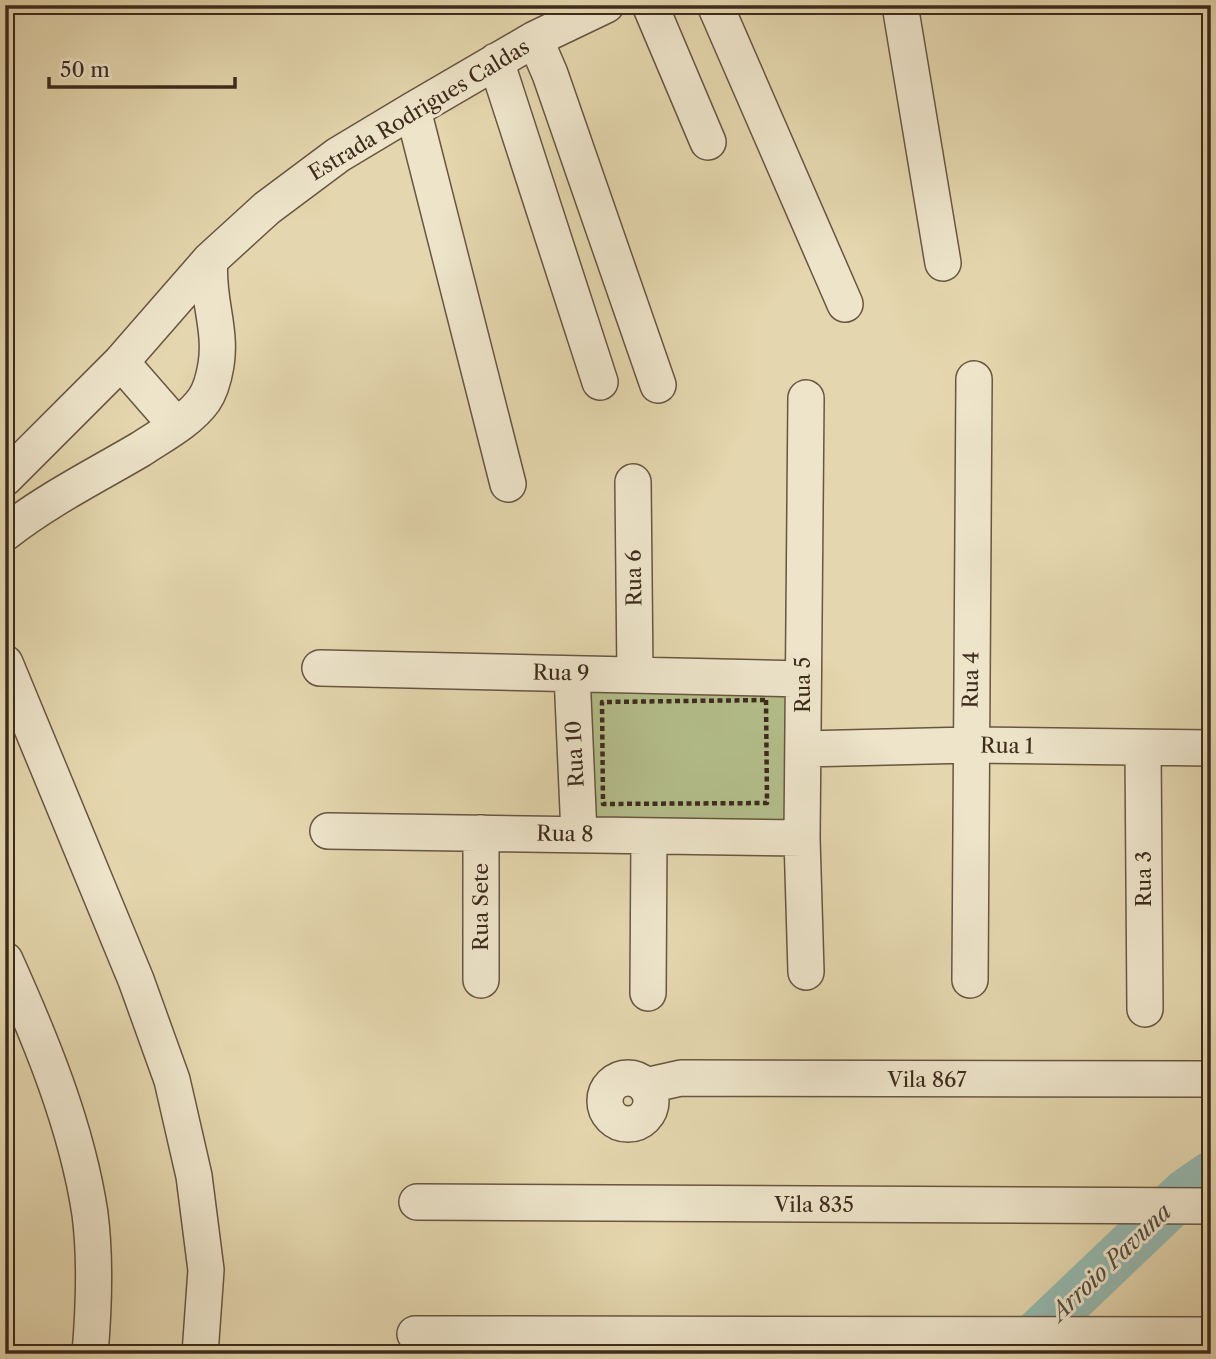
<svg xmlns="http://www.w3.org/2000/svg" width="1216" height="1359" font-family="'Libre Caslon Text',serif">
<style>
.green{fill:#b3be8b;stroke:#787454;stroke-width:2}
.lines{fill:none;stroke-linecap:round;stroke-linejoin:round}
.river{stroke:#95b9af;stroke-width:46}
.minor-casing{stroke:#675640;stroke-width:38}
.path{stroke:#3d2b1c;stroke-width:4.5;stroke-dasharray:5 3.5;stroke-linecap:butt}
.minor{stroke:#ede4ca;stroke-width:35}
.labels{text-anchor:middle;stroke-width:6;stroke-linejoin:round;paint-order:stroke}
.street-label{font-size:21px;fill:#3d2b1c;stroke:#ede4ca}
.water-label{font-size:23px;font-style:italic;fill:#534e41;stroke:#ede4ca}
</style>
<rect width="100%" height="100%" fill="#e4d6ae"/>
<filter id="stains"><feTurbulence type="fractalNoise" baseFrequency=".00286" numOctaves="4"/><feColorMatrix values="0 0 0 0 .2 0 0 0 0 .09 0 0 0 0 .02 0 0 0 .5 -.17"/></filter>
<radialGradient id="worn" r=".72"><stop offset=".6" stop-color="#630" stop-opacity="0"/><stop offset="1" stop-color="#630" stop-opacity=".3"/></radialGradient>
<path class="green" d="M584 687 793 692 795 829 591 823Z"/>
<g class="lines">
<path class="river" d="M1015 1354 1185 1192 1211 1174"/>
<g class="minor-casing">
<path id="minor" d="M650 5 708 142
M715 5 845 304
M900 5 943 263
M535 39 550 74 658 385
M496 61 600 382
M413 110 508 484
M121 362 176 425
M806 398 802 838 806 972
M5 478 121 362 210 260 267 208 338 155 413 110 535 39 606 5
M633 482 635 674
M5 533C47 500 95 476 141 449 162 435 189 421 204 400 211 390 214 377 216 365 222 329 206 296 210 260
M5 663 136 980 172 1080 194 1176 206 1270 200 1354
M320 668 803 679
M572 674 579 834
M803 749 970 745 1211 748
M1143 749 1145 1009
M328 831 802 838
M5 960C41 1040 77 1127 90 1214 96 1261 94 1307 90 1354
M481 980V833
M970 980 974 379
M648 993 649 837
M605 1101a23 23 0 1 1 46 0a23 23 0 1 1-46 0Z
M645 1086 681 1078 1211 1079
M417 1202 1211 1206
M415 1334 1211 1335"/>
</g>
<path class="path" d="M766 700 767 803 603 804 602 702Z"/>
<use href="#minor" class="minor"/>
</g>
<g class="labels">
<g class="street-label">
<text transform="translate(419 110) rotate(-31)" y="7">Estrada Rodrigues Caldas</text>
<text transform="translate(634 578) rotate(-91)" y="7">Rua 6</text>
<text transform="translate(561 673) rotate(1)" y="7">Rua 9</text>
<text transform="translate(971 680) rotate(-89)" y="7">Rua 4</text>
<text transform="translate(803 685) rotate(-90)" y="7">Rua 5</text>
<text transform="translate(1007 746) rotate(1)" y="7">Rua 1</text>
<text transform="translate(575 754) rotate(-93)" y="7">Rua 10</text>
<text transform="translate(565 834) rotate(1)" y="7">Rua 8</text>
<text transform="translate(1144 879) rotate(-90)" y="7">Rua 3</text>
<text transform="translate(481 907) rotate(-90)" y="7">Rua Sete</text>
<text x="927" y="1087">Vila 867</text>
<text x="814" y="1212">Vila 835</text>
</g>
<g class="water-label">
<text transform="translate(1111 1262) rotate(-44)" y="8">Arroio Pavuna</text>
</g>
</g>
<rect width="1216" height="1359" fill="none" stroke="#e4d6ae" stroke-width="28"/>
<rect x="7" y="7" width="1202" height="1345" fill="none" stroke="#3d2b1c" stroke-width="3.5"/>
<rect x="14" y="14" width="1188" height="1331" fill="none" stroke="#3d2b1c" stroke-width="2"/>
<path d="M49 77v10h186v-10" fill="none" stroke="#3d2b1c" stroke-width="3.5"/>
<text x="60" y="77" font-size="21" fill="#3d2b1c" stroke="#ede4ca" stroke-width="5" paint-order="stroke">50 m</text>
<rect width="100%" height="100%" filter="url(#stains)"/>
<rect width="100%" height="100%" fill="url(#worn)"/>
</svg>
